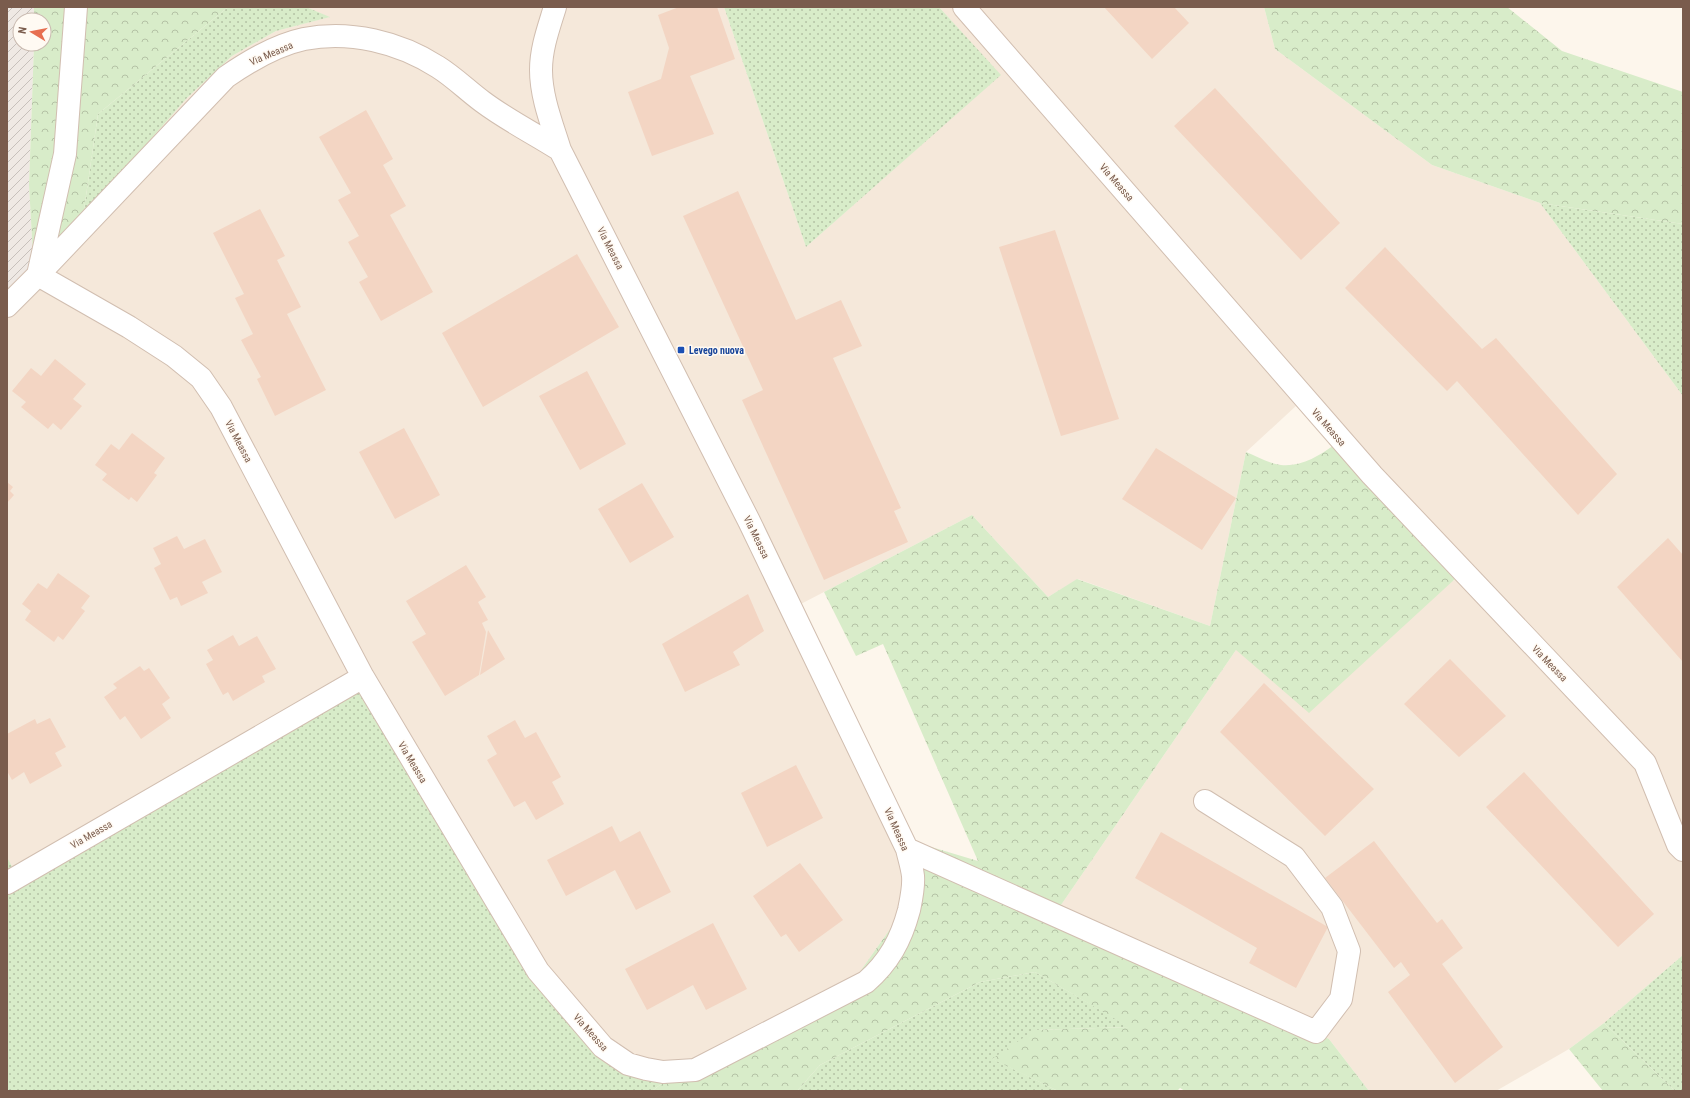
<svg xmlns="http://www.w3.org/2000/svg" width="1690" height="1098" font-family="'Roboto Condensed',sans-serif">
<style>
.residential{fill:#f5e8da}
.industrial{fill:url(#industrial-furrows)}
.grass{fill:url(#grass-dots)}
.forest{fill:url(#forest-crowns)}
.building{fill:#f3d5c3}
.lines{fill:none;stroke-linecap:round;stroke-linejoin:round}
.minor-casing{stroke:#d1beb0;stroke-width:24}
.minor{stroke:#fff;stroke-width:22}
.transit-dot{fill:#1a4fb4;stroke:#fffaf3;stroke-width:1.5}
.labels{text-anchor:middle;stroke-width:3;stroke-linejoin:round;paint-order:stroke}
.street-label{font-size:10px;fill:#7a5c4d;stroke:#fffaf3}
.transit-label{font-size:10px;font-weight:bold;fill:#164399;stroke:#fffaf3;text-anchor:start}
</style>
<defs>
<pattern id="industrial-furrows" width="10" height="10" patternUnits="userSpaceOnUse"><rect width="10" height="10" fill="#efe9e4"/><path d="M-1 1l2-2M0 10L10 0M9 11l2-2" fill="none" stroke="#c7c0bb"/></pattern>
<pattern id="grass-dots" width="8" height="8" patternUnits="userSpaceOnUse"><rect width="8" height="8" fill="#d8ecc9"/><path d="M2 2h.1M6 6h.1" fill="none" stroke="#b4c2a5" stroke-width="1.8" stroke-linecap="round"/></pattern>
<pattern id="forest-crowns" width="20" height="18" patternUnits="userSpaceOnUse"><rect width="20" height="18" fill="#d8ecc9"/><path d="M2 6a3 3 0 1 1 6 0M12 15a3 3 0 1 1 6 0" fill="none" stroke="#b4c2a5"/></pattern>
</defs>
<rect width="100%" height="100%" fill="#fdf6ec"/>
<path class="residential" d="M306 7H724L806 247 1000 75 939 7H1264L1275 49 1432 165 1540 203 1683 396V955L1604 1023 1569 1049 1496 1091H1369L1329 1039 1061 905 1236 650 1455 580 1297 405 1246 452 1210 626 1078 579 1048 597 972 515 797 606 898 837 904 883 895 922 859 973 693 1060 645 1064 17 877 7 857V299L187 98 232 56 276 31 329 17Z"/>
<path class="industrial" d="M7 7H34V20H20V44H34L29 185 34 274 7 299Z"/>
<path class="grass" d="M228 7H306L330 17 276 31 232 56 187 98 83 216 98 114Z
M724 7H939L1001 75 806 247Z
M1540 203 1683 224V396Z
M363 677 538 971 604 1043 645 1064 693 1060 652 1091H7V857L17 876Z
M1683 955V1091H1675L1604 1023Z
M1035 972 1130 1027 1036 1030 993 1059 1058 1091H797L820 1065 980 982Z"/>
<path class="forest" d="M34 7H228L98 114 83 216 34 274 29 185 34 44H44V20H34Z
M1264 7H1507L1562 51 1683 92V224L1540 203 1432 165 1275 49Z
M1334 445 1455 579 1309 713 1236 650 1061 905 1329 1039 1369 1091H1185L1180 1088 1177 1091H1058L992 1059 1035 1030 1129 1027 1035 972 980 982 820 1065 797 1091H652L693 1060 859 973 895 922 904 883 898 837 978 861 883 644 856 656 824 592 972 515 1048 597 1077 579 1210 626 1246 452C1256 456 1270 464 1281 465 1301 467 1319 456 1334 445Z
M1604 1023 1675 1091H1603L1569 1049Z"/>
<path class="building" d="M679 7H717L735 59 690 76 714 134 652 156 628 92 661 79 669 48 658 15Z
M1104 7H1174L1189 23 1152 59Z
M1215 88 1340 223 1301 260 1174 126Z
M366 110 393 159 383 165 406 206 390 215 433 292 381 321 359 282 368 277 348 242 359 236 338 200 351 193 319 137Z
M738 191 796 320 841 300 862 346 833 358 901 508 894 511 908 542 824 580 742 400 763 390 683 216Z
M260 209 285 256 277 260 301 307 287 314 326 390 275 416 257 379 261 377 241 340 253 334 235 298 244 294 213 233Z
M1055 230 1119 419 1061 436 999 247Z
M1385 247 1482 349 1496 338 1617 474 1578 515 1457 381 1447 391 1345 288Z
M577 254 619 327 483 407 442 333Z
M55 359 86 384 73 399 82 406 61 430 53 423 48 429 21 407 26 402 12 391 31 368 41 376Z
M587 371 626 444 580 470 539 396Z
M404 428 440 495 395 519 359 452Z
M132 433 165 458 154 473 157 475 137 502 131 497 129 500 102 480 107 474 95 465 111 444 119 450Z
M1156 448 1236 498 1202 550 1122 499Z
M7 482 13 487 10 491 14 495 7 503Z
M642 483 674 537 630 563 598 509Z
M177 536 184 549 205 539 222 572 202 582 208 593 181 606 177 597 170 600 154 568 161 564 153 548Z
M1668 538 1683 555V662L1617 587Z
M466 565 486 597 478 602 488 620 482 623 486 632 479 675 445 696 412 642 426 634 406 601Z
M58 573 90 596 81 608 85 611 63 640 58 636 54 642 25 620 31 611 22 604 38 583 47 589Z
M748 594 764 631 733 652 740 665 685 692 662 644Z
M488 630 505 659 480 675Z
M233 635 239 646 257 636 276 669 262 676 265 682 233 701 228 692 223 695 206 664 213 660 207 650Z
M1450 659 1506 716 1459 757 1404 704Z
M140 666 144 671 149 668 170 698 162 704 171 718 141 739 125 716 120 720 104 697 117 688 113 684Z
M1264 683 1374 789 1325 836 1220 732Z
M50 718 66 747 55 753 62 766 30 784 24 772 12 780 7 771V734L35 719 37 724Z
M515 720 525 738 536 732 561 777 552 782 564 804 536 820 525 801 514 807 487 760 497 754 487 736Z
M796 765 823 818 767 847 741 793Z
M1524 772 1654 914 1618 947 1486 807Z
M612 826 620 842 640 831 671 892 636 910 615 870 566 896 547 860Z
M1161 832 1328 927 1296 988 1249 963 1257 948 1135 878Z
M1374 841 1437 923 1442 919 1463 948 1442 964 1503 1047 1455 1083 1388 992 1410 975 1401 962 1394 968 1325 878Z
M800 863 843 920 799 952 786 934 781 937 753 896Z
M713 923 747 989 706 1010 693 985 647 1010 625 969Z"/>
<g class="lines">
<g class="minor-casing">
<path id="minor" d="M964 7 1372 475 1645 763 1678 845 1683 850
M38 275 129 327 174 356 201 378 221 407 363 677 538 971 603 1047 628 1064 646 1069 663 1072 695 1070 866 982C889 962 901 940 909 910 911 900 914 887 913 876 912 867 909 858 907 849L749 521 560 150C552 124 541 97 541 70 541 48 549 27 555 7
M38 275 65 154 76 7
M7 306 38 275 226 77C249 61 276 45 304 39 350 30 399 42 438 67 454 77 468 91 483 102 507 120 535 134 560 150
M907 849 1316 1032 1341 999 1349 951 1332 907 1294 857 1205 801
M7 883 363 677"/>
</g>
<use href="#minor" class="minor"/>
</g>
<rect class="transit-dot" x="677" y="346" width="8" height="8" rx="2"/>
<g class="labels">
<g class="street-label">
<text transform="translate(271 53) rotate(-23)" y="4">Via Meassa</text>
<text transform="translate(1117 182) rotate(49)" y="4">Via Meassa</text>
<text transform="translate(611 248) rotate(63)" y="4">Via Meassa</text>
<text transform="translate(1329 427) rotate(49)" y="4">Via Meassa</text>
<text transform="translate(239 441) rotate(62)" y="4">Via Meassa</text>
<text transform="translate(757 537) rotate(64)" y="4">Via Meassa</text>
<text transform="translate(1550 663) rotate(46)" y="4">Via Meassa</text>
<text transform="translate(413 762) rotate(59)" y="4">Via Meassa</text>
<text transform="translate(897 829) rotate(66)" y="4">Via Meassa</text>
<text transform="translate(91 834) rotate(-30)" y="4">Via Meassa</text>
<text transform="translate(591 1032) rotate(48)" y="4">Via Meassa</text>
</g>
<g class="transit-label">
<text x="689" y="354">Levego nuova</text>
</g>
</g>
<rect width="1690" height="1098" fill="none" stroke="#7a5c4d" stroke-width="16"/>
<g transform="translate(32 32) rotate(280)"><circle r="19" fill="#fffaf3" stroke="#cabbb1"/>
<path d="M0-3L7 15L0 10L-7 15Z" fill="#e76f51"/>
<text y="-6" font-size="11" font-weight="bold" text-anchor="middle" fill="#7a5c4d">N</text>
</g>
</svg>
